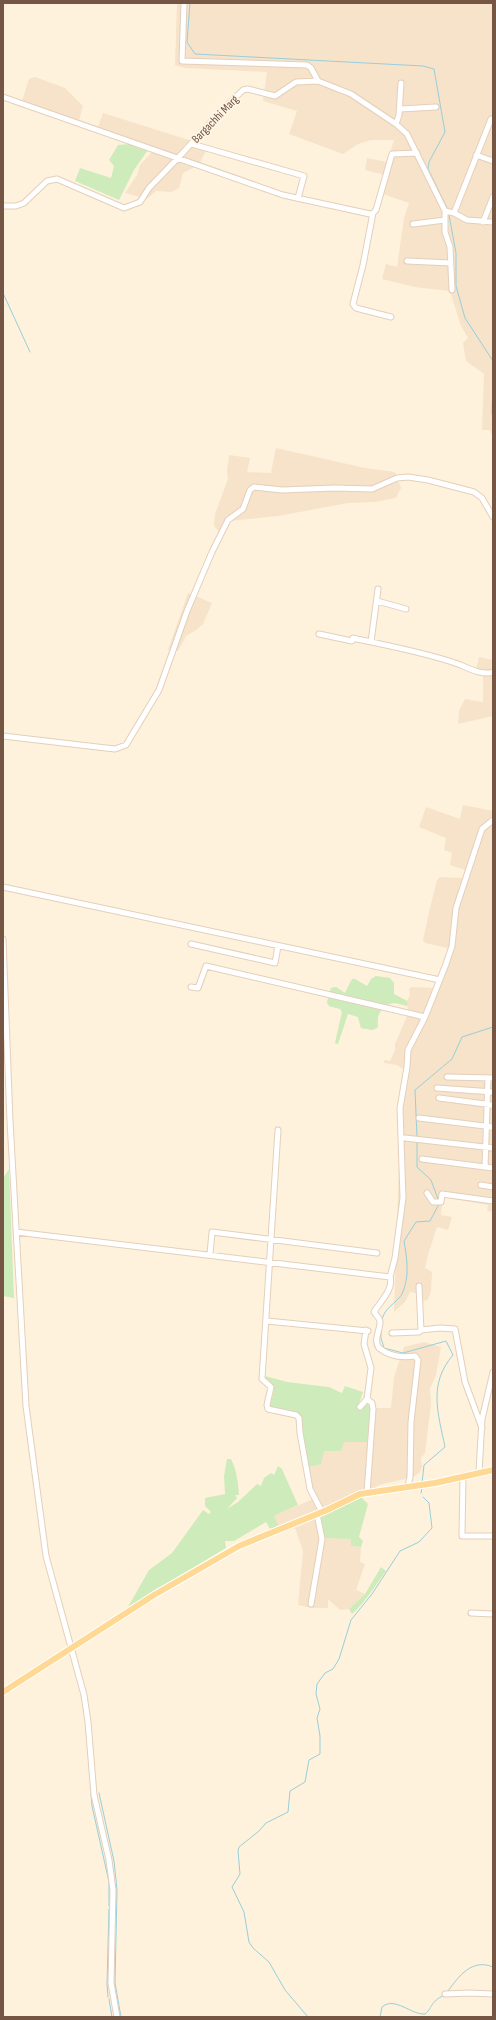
<svg xmlns="http://www.w3.org/2000/svg" width="496" height="2020" font-family="'Sofia Sans Condensed',sans-serif">
<style>
.residential{fill:#f6e3ca}
.green{fill:#ceecbb}
.lines{fill:none;stroke-linecap:round;stroke-linejoin:round}
.stream{stroke:#96cfdb;stroke-width:1}
.minor-casing{stroke:#e4cfbb;stroke-width:7}
.major-casing{stroke:#fff;stroke-width:8}
.minor{stroke:#fff;stroke-width:5}
.major{stroke:#ffd993;stroke-width:6}
.labels{text-anchor:middle;stroke-width:4;stroke-linejoin:round;paint-order:stroke}
.street-label{font-size:12px;fill:#755644;stroke:#fff5e5}
</style>
<rect width="100%" height="100%" fill="#fef2dd"/>
<path class="residential" d="M177 3H493V451L492 436 490 430H482L484 374 466 361 463 343 468 338 461 326 450 291 415 287 382 279 386 264 397 267 404 218 409 203 380 193 385 175 365 170 367 158 387 162 394 140H371L358 144 343 154 289 134 297 111 263 101 267 72 185 68 175 65Z
M35 77 65 88 83 106 79 120 98 127 103 113 208 146 199 165 183 173 179 188 171 192 156 191 147 199 125 193 137 175 140 165 152 152 26 108 22 101 29 79Z
M276 448 365 468 395 472 401 488 396 498 375 502 348 503 278 516 231 521 223 536 214 526 215 514 228 479 227 471 229 455 250 458 247 472 271 473Z
M188 593 212 603 203 624 196 630 186 636 178 651 168 650Z
M479 657 493 660V716L458 724 459 711 465 699 483 702V672L476 670Z
M463 805 493 811V1212L487 1211 488 1205 443 1197 441 1215 452 1217 448 1230 437 1227 428 1255 425 1268 432 1272 431 1291 428 1300 422 1301 420 1294 410 1292 405 1302 394 1312 400 1134 397 1119 404 1070 397 1065 384 1063V1060L390 1061 395 1050V1044L408 1014V1008L407 1006 395 1003 384 1006 378 1016V1027L373 1030 361 1028 358 1017 348 1013 338 1044 335 1043 342 1012 340 1009 329 1006 327 1002 331 988 336 987 345 993 350 982 355 979 367 986 376 976 390 978 394 983V994L407 1001 410 995 409 989 411 987 436 988 444 965 448 948 425 943 423 940 430 908 437 880 440 877 462 878 465 870 450 865 452 853 444 850 446 838 419 827 426 807 460 819Z
M424 1342 441 1347 436 1375 430 1389 431 1404 425 1453 421 1458 422 1467 420 1472 413 1477 379 1485 361 1497 351 1539V1546L361 1547 360 1562 365 1564 356 1590 365 1594 349 1609 340 1610 328 1599V1608H312L298 1605 303 1551 295 1528 282 1533 274 1516 313 1499 305 1468 324 1451 343 1442 371 1408H391L394 1377 404 1347Z"/>
<path class="green" d="M130 144 148 150 134 170 119 200 75 181 80 168 111 178 114 166 109 160 118 145Z
M376 976 390 978 394 983V994L407 1001V1006C403 1005 398 1003 394 1003 382 1003 375 1017 378 1027L373 1030 361 1028 358 1017 348 1014 338 1044 335 1043 342 1012 340 1009 329 1006 327 1002 331 988 336 987 345 993 352 979H355L367 986 371 979Z
M9 1169 14 1298 3 1296V1178Z
M265 1376 287 1382 329 1387 342 1393 345 1386 363 1392 359 1404 367 1402 371 1408 369 1442H344L341 1451H324L321 1464 305 1468 297 1426 302 1417 297 1413 269 1408C272 1396 279 1387 266 1380Z
M227 1459H231C237 1471 238 1482 239 1495H235L237 1498 227 1509 238 1502 257 1484 261 1486 264 1478 271 1473 274 1475 278 1466 282 1469 298 1505 274 1516 279 1526 270 1529 266 1522 234 1541H225L226 1548 128 1607 149 1570 172 1553 203 1510 209 1514 211 1512 205 1506V1498L225 1494 224 1476Z
M361 1497 368 1504 359 1537 363 1541 361 1547 351 1546V1539L324 1538 319 1518Z
M381 1567 386 1571C375 1586 366 1601 352 1614L349 1609 365 1594Z"/>
<g class="lines">
<path class="stream" d="M190 3 187 42 195 54 423 66 434 69 445 132 429 162 428 169 448 210
M449 215 456 253V286L465 318 493 361
M3 293 30 352
M493 385 492 413 493 417
M417 1137 415 1090 452 1059 462 1037 493 1027
M417 1142V1167L431 1180 438 1199
M382 1321C383 1308 396 1304 402 1294 410 1276 407 1259 404 1241L416 1222 430 1221 439 1204
M381 1330V1338L384 1348 403 1353 446 1341 453 1355C428 1384 438 1413 445 1447L424 1465 422 1483
M421 1493 422 1488
M91 1793 92 1806 109 1882V1906
M99 1793 114 1861 117 1890 115 1983 121 2017
M448 1991C459 1976 472 1958 493 1967
M108 1997 107 1984 109 1909
M109 1999 112 2017
M308 2017 285 1990 269 1962 253 1948 249 1942 244 1912 232 1887 240 1874 238 1851 239 1847 259 1831 266 1823 288 1812 290 1791 305 1782 309 1760 320 1754V1736L317 1718 320 1709 316 1694 317 1684 325 1673 333 1669 339 1659 351 1620 372 1594 400 1551 419 1542 432 1528 429 1503 423 1497
M380 2017 382 2007C395 1996 411 2015 425 2014 434 2006 429 2003 444 1995"/>
<g class="minor-casing">
<path id="minor" d="M184 3 182 61 307 65 311 68 318 81
M3 97 283 195 370 214 373 213 376 210 392 154 417 153
M400 109 436 107
M396 124 399 115 401 83
M192 144 304 176 298 198
M476 155 493 161
M3 206H16L24 203 47 181 57 179 124 208 140 202 149 188 178 158 220 112 243 90 248 89 275 96 296 82 318 81 351 94 396 124 407 134 410 140 445 211 454 213 467 220 493 222
M445 211V232L450 247 452 290
M373 213 363 265 353 304 356 308 391 317
M454 213 491 119
M483 222 493 197
M413 224 445 220
M407 261 451 263
M377 601 406 609
M319 634 352 641 353 638C388 646 424 652 458 664 468 668 483 676 493 672
M371 642 378 589
M3 736 106 748 115 749 126 745 159 690 187 611 212 552 228 520 243 509 250 490 254 487 282 490 335 488 372 489 397 478 408 477 428 480 474 492 482 498 493 517
M3 887 440 980
M3 939 10 1121 26 1406 46 1556 84 1695 88 1722 94 1795 109 1860 113 1890 111 1983 117 2017
M191 944 275 963 278 946
M191 987 198 988 206 966 425 1017
M447 1077 493 1078
M437 1088 493 1092
M439 1098 493 1105
M419 1118 493 1127
M278 1130 262 1379 271 1387 267 1405 268 1409 296 1415 299 1418 300 1433 310 1489 322 1512
M405 1138 493 1148
M422 1159 493 1168
M485 1167 488 1078
M481 1185 493 1187
M427 1193 433 1202H441L442 1194 493 1201
M16 1232 390 1277
M210 1254 212 1232 377 1253
M419 1286 421 1330 440 1328 455 1329 465 1382 482 1428
M267 1321 368 1331
M366 1330 364 1344 371 1368 367 1399
M392 1333 419 1332 421 1330
M360 1407 367 1399 372 1403 373 1409 367 1493
M479 1472 482 1419 493 1372
M463 1476 462 1536H493
M408 1486 410 1477 411 1422 418 1360 415 1356C402 1358 389 1356 379 1348 373 1340 380 1331 380 1322 380 1317 376 1316 374 1312 380 1302 394 1289 390 1277L395 1258 403 1198 400 1108 407 1067 408 1050 425 1017 446 964 452 946 456 908 482 829 493 820
M311 1604 322 1539 317 1514
M471 1613 493 1614
M445 1994 469 1993 493 1994"/>
</g>
<g class="major-casing">
<path id="major" d="M3 1692 154 1595 239 1546 327 1510 360 1494 435 1483 493 1470"/>
</g>
<use href="#minor" class="minor"/>
<use href="#major" class="major"/>
</g>
<g class="labels">
<g class="street-label">
<text transform="translate(215 119) rotate(-46)" y="4">Bargachhi Marg</text>
</g>
</g>
<rect width="496" height="2020" fill="none" stroke="#755644" stroke-width="8"/>
</svg>
